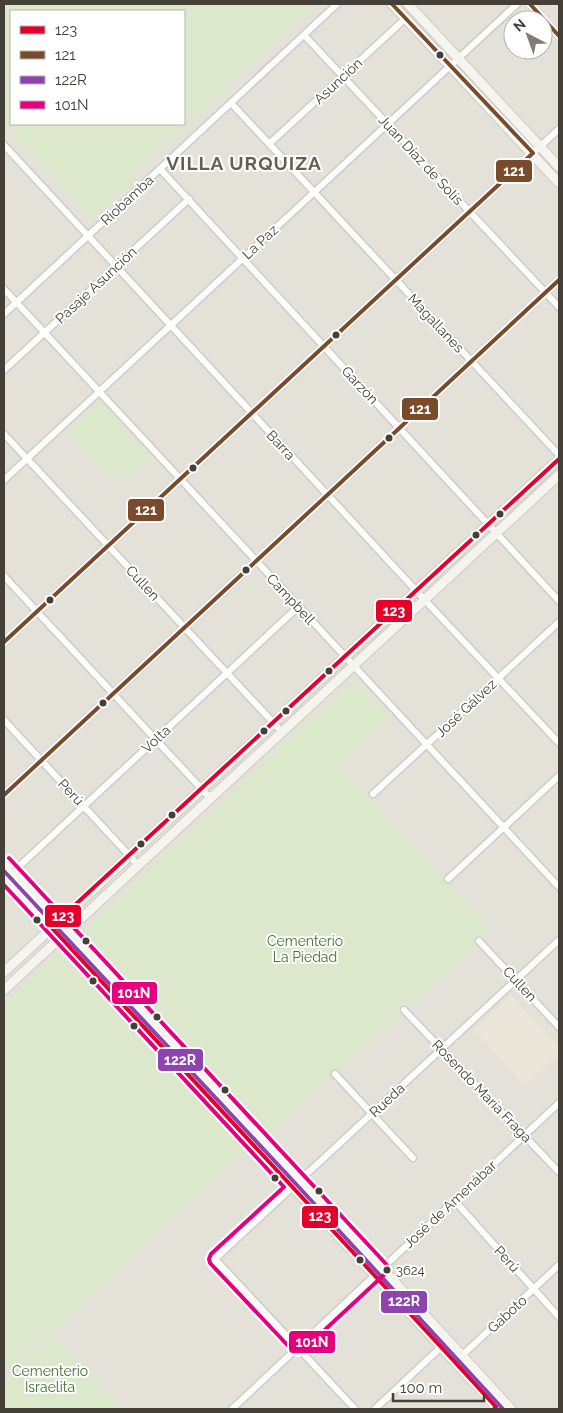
<svg xmlns="http://www.w3.org/2000/svg" width="563" height="1413" font-family="Raleway,sans-serif">
<style>
.residential{fill:#e3e1d8;fill-rule:evenodd}
.education{fill:#eae7da}
.green{fill:#dce8cc}
.lines{fill:none;stroke-linecap:round;stroke-linejoin:round}
.street-casing{stroke:#ceccc8;stroke-width:9}
.secondary-casing{stroke:#ceccc2;stroke-width:11}
.street{stroke:#fdfdfc;stroke-width:6}
.secondary{stroke:#f6f4ef;stroke-width:9}
.bus-1-casing{stroke:#fff;stroke-width:8}
.bus-2-casing{stroke:#fff;stroke-width:8}
.bus-3-casing{stroke:#fff;stroke-width:8}
.bus-4-casing{stroke:#fff;stroke-width:8}
.bus-1{stroke:#e4002b;stroke-width:4}
.bus-2{stroke:#7a4b2a;stroke-width:4}
.bus-3{stroke:#8e44ad;stroke-width:4}
.bus-4{stroke:#e5007d;stroke-width:4}
.bus-dot{fill:#454037;stroke:#fff;stroke-width:2}
.labels{text-anchor:middle;stroke-width:4;stroke-linejoin:round;paint-order:stroke}
.bus-label{font-size:13px;fill:#454037;stroke:#fff;text-anchor:start}
.street-label{font-size:14px;fill:#454037;stroke:#fff}
.park-label{font-size:14px;fill:#44722f;stroke:#fff}
.district-label{font-size:19px;font-weight:bold;letter-spacing:1px;fill:#675f4f;stroke:#fff}
.line-badge{stroke:#fff;stroke-width:2}
.badge-label{font-size:14px;text-anchor:middle;font-weight:bold;fill:#fff}
</style>
<rect width="100%" height="100%" fill="#f0efea"/>
<path class="residential" d="M4 4H559V1409H4ZM11 11H184V124H11ZM513 20H543V50H513Z"/>
<path class="education" d="M511 995 559 1047V1054L525 1086 473 1030Z"/>
<path class="green" d="M4 4H316L228 85 231 89 220 99 200 79 216 97 133 173 137 178 92 219 4 123V97L11 90V124H184V11H11V84L4 91Z
M100 402 152 458 129 479 123 473 113 482 67 432Z
M355 680 390 718 339 766 491 930 271 1133 84 930Z
M58 952 246 1151 4 1374V1003Z
M53 1335 120 1409H4V1380Z"/>
<g class="lines">
<g class="street-casing">
<path id="street" d="M530 4 559 36
M304 35 559 307
M231 103 559 455
M269 144 406 18
M4 145 422 597 559 743
M160 169 559 601
M4 289 559 887
M4 314 337 4
M4 370 189 199
M4 434 282 732
M4 480 517 4
M4 576 210 798
M4 642 559 129
M4 720 138 865
M373 794 559 622
M4 795 559 280
M13 872 298 607
M448 879 559 776
M479 941 559 1027
M404 1010 559 1172
M335 1074 413 1158
M454 1200 559 1317
M455 1362 559 1265
M232 1409 559 1103
M355 1409 215 1259 559 940
M375 1409 441 1347"/>
</g>
<g class="secondary-casing">
<path id="secondary" d="M392 4 559 183
M408 4 559 167
M4 862 301 1180 511 1409
M4 876 293 1187 499 1409
M4 972 559 459
M4 990 559 475"/>
</g>
<use href="#street" class="street"/>
<use href="#secondary" class="secondary"/>
<g class="bus-1-casing">
<path id="bus-1" d="M494 1409 496 1407 441 1347 51 927 559 459"/>
</g>
<g class="bus-2-casing">
<path id="bus-2" d="M530 4 559 36
M4 642 533 153 392 4
M4 795 559 280"/>
</g>
<g class="bus-3-casing">
<path id="bus-3" d="M4 871 296 1184 503 1409"/>
</g>
<g class="bus-4-casing">
<path id="bus-4" d="M4 885 284 1187 211 1254 209 1259 210 1263 293 1351 297 1353 301 1352 386 1273 388 1269 387 1265 9 858"/>
</g>
<use href="#bus-1" class="bus-1"/>
<use href="#bus-2" class="bus-2"/>
<use href="#bus-3" class="bus-3"/>
<use href="#bus-4" class="bus-4"/>
</g>
<g class="bus-dot">
<circle cx="440" cy="55" r="4.5"/>
<circle cx="336" cy="335" r="4.5"/>
<circle cx="389" cy="438" r="4.5"/>
<circle cx="193" cy="468" r="4.5"/>
<circle cx="500" cy="514" r="4.5"/>
<circle cx="476" cy="535" r="4.5"/>
<circle cx="246" cy="570" r="4.5"/>
<circle cx="50" cy="600" r="4.5"/>
<circle cx="329" cy="671" r="4.5"/>
<circle cx="103" cy="703" r="4.5"/>
<circle cx="286" cy="711" r="4.5"/>
<circle cx="264" cy="731" r="4.5"/>
<circle cx="172" cy="815" r="4.5"/>
<circle cx="141" cy="844" r="4.5"/>
<circle cx="37" cy="920" r="4.5"/>
<circle cx="86" cy="941" r="4.5"/>
<circle cx="93" cy="981" r="4.5"/>
<circle cx="157" cy="1017" r="4.5"/>
<circle cx="134" cy="1026" r="4.5"/>
<circle cx="225" cy="1090" r="4.5"/>
<circle cx="275" cy="1178" r="4.5"/>
<circle cx="319" cy="1191" r="4.5"/>
<circle cx="360" cy="1260" r="4.5"/>
<circle cx="387" cy="1270" r="4.5"/>
</g>
<g class="labels">
<g class="bus-label">
<text x="396" y="1275">3624</text>
</g>
<g class="street-label">
<text transform="translate(338 81) rotate(-43)" y="5">Asunción</text>
<text transform="translate(421 160) rotate(47)" y="5">Juan Díaz de Solís</text>
<text transform="translate(127 200) rotate(-43)" y="5">Riobamba</text>
<text transform="translate(260 242) rotate(-43)" y="5">La Paz</text>
<text transform="translate(96 285) rotate(-43)" y="5">Pasaje Asunción</text>
<text transform="translate(436 323) rotate(47)" y="5">Magallanes</text>
<text transform="translate(360 385) rotate(47)" y="5">Garzón</text>
<text transform="translate(281 445) rotate(47)" y="5">Barra</text>
<text transform="translate(143 583) rotate(47)" y="5">Cullen</text>
<text transform="translate(291 599) rotate(47)" y="5">Campbell</text>
<text transform="translate(466 708) rotate(-43)" y="5">José Gálvez</text>
<text transform="translate(156 739) rotate(-43)" y="5">Volta</text>
<text transform="translate(71 792) rotate(47)" y="5">Perú</text>
<text transform="translate(520 984) rotate(47)" y="5">Cullen</text>
<text transform="translate(482 1091) rotate(46)" y="5">Rosendo María Fraga</text>
<text transform="translate(387 1100) rotate(-43)" y="5">Rueda</text>
<text transform="translate(450 1204) rotate(-43)" y="5">José de Amenábar</text>
<text transform="translate(507 1259) rotate(48)" y="5">Perú</text>
<text transform="translate(507 1314) rotate(-43)" y="5">Gaboto</text>
</g>
<g class="park-label">
<text x="305" y="946">Cementerio<tspan x="305" dy="16">La Piedad</tspan></text>
<text x="50" y="1376">Cementerio<tspan x="50" dy="16">Israelita</tspan></text>
</g>
<g class="district-label">
<text x="244" y="170">VILLA URQUIZA</text>
</g>
</g>
<g class="line-badge">
<rect x="495" y="159" width="38" height="24" rx="5" fill="#7a4b2a"/>
<rect x="401" y="397" width="38" height="24" rx="5" fill="#7a4b2a"/>
<rect x="127" y="498" width="38" height="24" rx="5" fill="#7a4b2a"/>
<rect x="375" y="599" width="38" height="24" rx="5" fill="#e4002b"/>
<rect x="44" y="904" width="38" height="24" rx="5" fill="#e4002b"/>
<rect x="111" y="981" width="47" height="24" rx="5" fill="#e5007d"/>
<rect x="157" y="1048" width="47" height="24" rx="5" fill="#8e44ad"/>
<rect x="301" y="1205" width="38" height="24" rx="5" fill="#e4002b"/>
<rect x="380" y="1290" width="48" height="24" rx="5" fill="#8e44ad"/>
<rect x="288" y="1330" width="48" height="24" rx="5" fill="#e5007d"/>
</g>
<g class="badge-label">
<text x="514" y="176">121</text>
<text x="420" y="414">121</text>
<text x="146" y="515">121</text>
<text x="394" y="616">123</text>
<text x="63" y="921">123</text>
<text x="134" y="998">101N</text>
<text x="180" y="1065">122R</text>
<text x="320" y="1221">123</text>
<text x="404" y="1306">122R</text>
<text x="312" y="1347">101N</text>
</g>
<rect width="563" height="1413" fill="none" stroke="#454037" stroke-width="10"/>
<rect x="10" y="10" width="175" height="115" fill="#ffffff" stroke="#b5b3af"/>
<rect x="20" y="26" width="25" height="8" fill="#e4002b" stroke="#b5b3af"/>
<text x="55" y="35" font-size="15" fill="#454037">123</text>
<rect x="20" y="51" width="25" height="8" fill="#7a4b2a" stroke="#b5b3af"/>
<text x="55" y="60" font-size="15" fill="#454037">121</text>
<rect x="20" y="76" width="25" height="8" fill="#8e44ad" stroke="#b5b3af"/>
<text x="55" y="85" font-size="15" fill="#454037">122R</text>
<rect x="20" y="101" width="25" height="8" fill="#e5007d" stroke="#b5b3af"/>
<text x="55" y="110" font-size="15" fill="#454037">101N</text>
<g transform="translate(528 35) rotate(319)"><circle r="24" fill="#ffffff" stroke="#b5b3af"/>
<path d="M0-4L9 19L0 12L-9 19Z" fill="#817d76"/>
<text y="-8" font-size="14" font-weight="bold" text-anchor="middle" fill="#454037">N</text>
</g>
<path d="M393 1393v8h91v-8" fill="none" stroke="#454037" stroke-width="2.5"/>
<text x="400" y="1393" font-size="15" fill="#454037" stroke="#ffffff" stroke-width="4" paint-order="stroke">100 m</text>
</svg>
